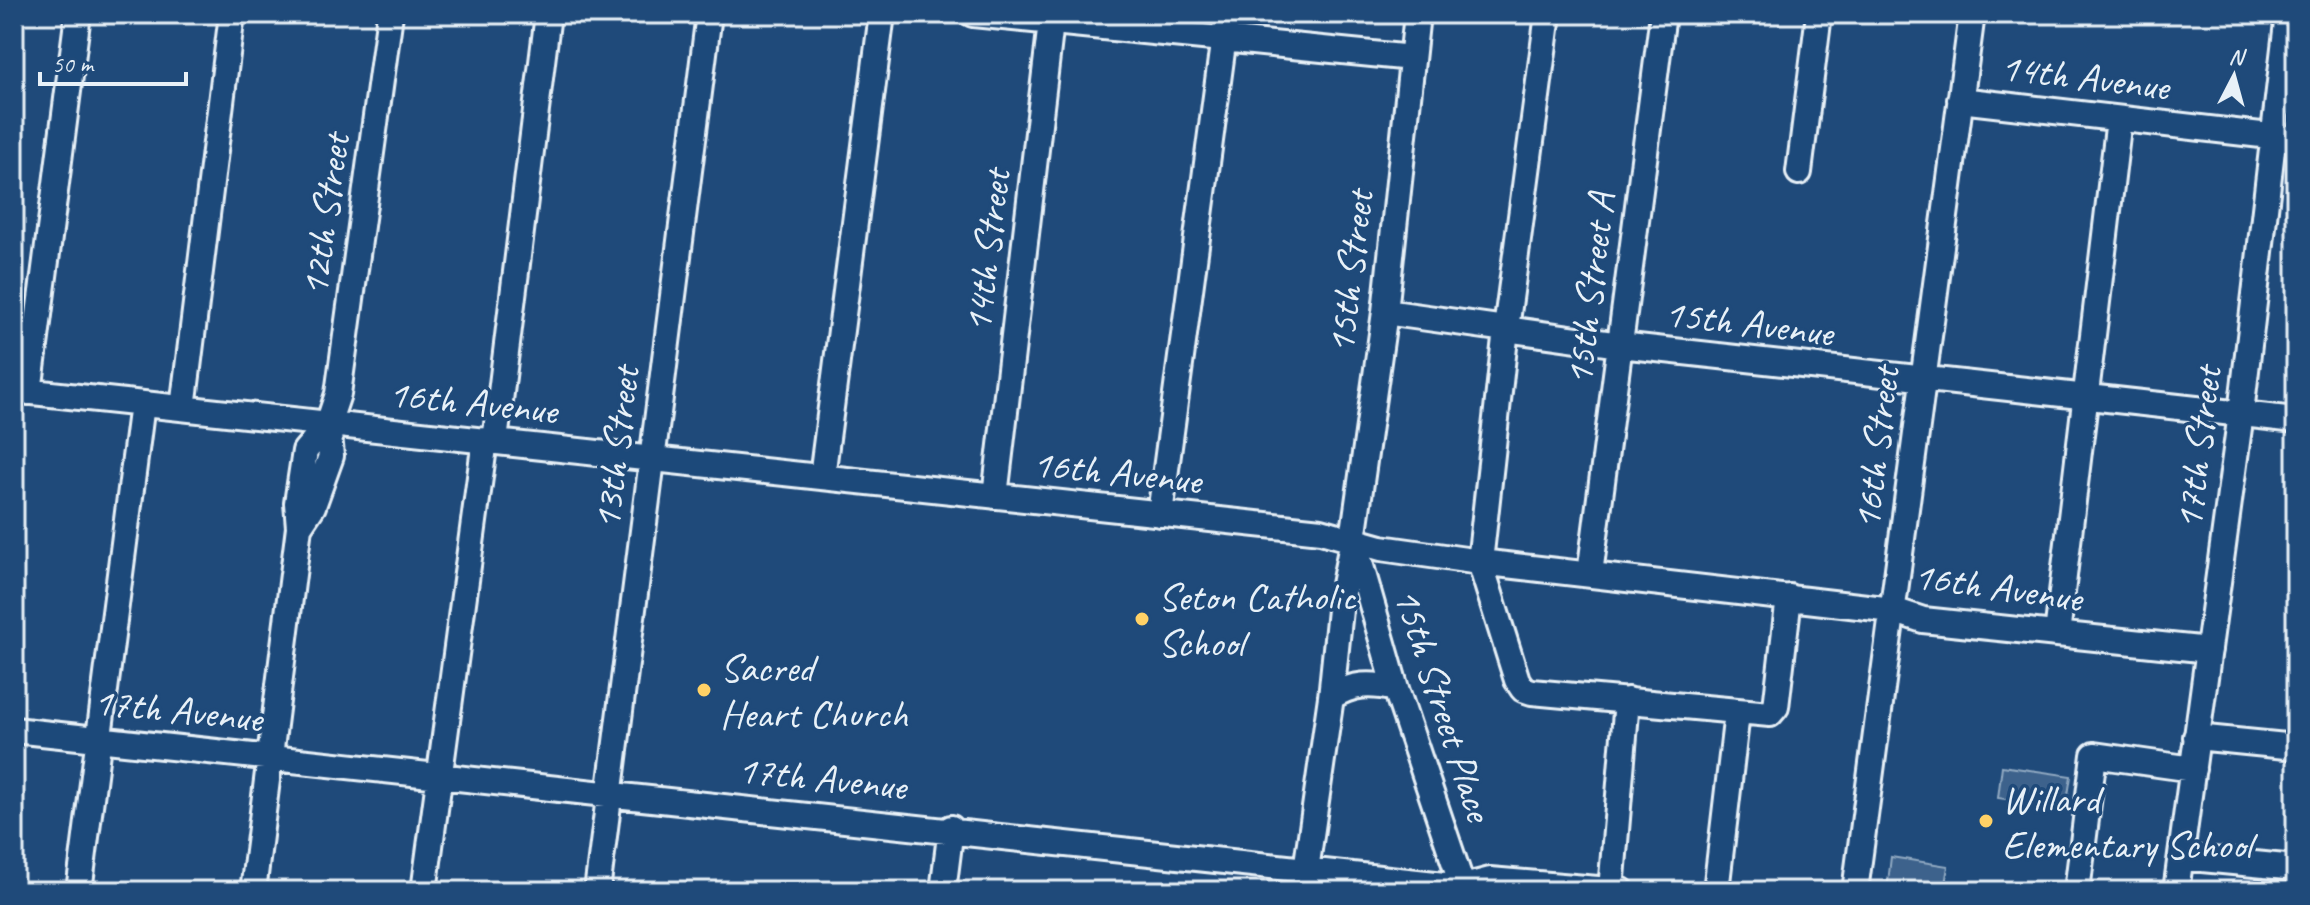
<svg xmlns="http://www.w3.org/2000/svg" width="2310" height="905" font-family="Caveat,sans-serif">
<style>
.green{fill:#3c628c;stroke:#92aac2;stroke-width:2}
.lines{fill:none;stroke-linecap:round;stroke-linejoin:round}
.minor-casing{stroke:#e8f1f8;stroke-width:30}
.minor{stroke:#1f4a7a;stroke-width:24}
.poi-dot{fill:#ffd166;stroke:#1f4a7a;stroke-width:3}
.labels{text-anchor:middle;stroke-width:7;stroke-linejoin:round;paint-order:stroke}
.street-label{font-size:40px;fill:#e8f1f8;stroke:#1f4a7a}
.poi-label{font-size:40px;fill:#e8f1f8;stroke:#1f4a7a;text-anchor:start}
</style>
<rect width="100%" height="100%" fill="#1f4a7a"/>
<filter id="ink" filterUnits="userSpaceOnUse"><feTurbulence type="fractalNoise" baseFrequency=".0125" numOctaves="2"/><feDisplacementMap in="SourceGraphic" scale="16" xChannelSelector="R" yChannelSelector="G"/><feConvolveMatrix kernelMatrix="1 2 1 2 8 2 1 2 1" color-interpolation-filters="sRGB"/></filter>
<g filter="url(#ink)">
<path class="green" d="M2002 766 2071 776 2066 808 1998 798Z
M1891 857 1948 866 1944 891H1887Z"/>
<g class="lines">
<g class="minor-casing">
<path id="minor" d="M973 14 1412 58
M1548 14 1506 329 1480 562 1517 680 1523 689 1532 692 1770 714 1776 707 1789 597
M1960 100 2296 139
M1799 172 1819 14
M1385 312 1620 345 2296 420
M14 390 1321 531 1381 548 1480 562 1893 610 1923 620 2209 650
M29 392 78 14
M183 408 232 14
M495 441 548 14
M822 477 882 14
M995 496 1052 14
M1160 514 1227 14
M299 527 313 506 331 456 328 424
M1355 545 1396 689 1464 891
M1590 574 1663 14
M2057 634 2119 119
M1331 697C1353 683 1371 683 1396 689
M14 730C497 780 980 831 1463 887L1490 880 1622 891
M2196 737 2296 747
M2181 857 2296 868
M1611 890 1627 700
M79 891 142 404
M253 891 299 527 297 503 305 451 328 424 338 394 390 14
M424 891 485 440
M597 891 709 14
M943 891 951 828
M1303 891 1331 697 1341 600 1353 539 1385 312 1417 14
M1716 891 1737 713
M1855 891 1972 14
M2077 891 2094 755 2193 769
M2176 891 2241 413 2288 14"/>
</g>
<use href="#minor" class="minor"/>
</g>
</g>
<g class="poi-dot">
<circle cx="1142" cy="619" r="8"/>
<circle cx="704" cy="690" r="8"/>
<circle cx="1986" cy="821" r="8"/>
</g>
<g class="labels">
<g class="street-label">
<text transform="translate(2085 76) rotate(7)" y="14">14th Avenue</text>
<text transform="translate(324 215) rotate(-82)" y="14">12th Street</text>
<text transform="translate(986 251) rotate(-83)" y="14">14th Street</text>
<text transform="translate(1349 272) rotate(-83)" y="14">15th Street</text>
<text transform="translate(1589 289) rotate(-83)" y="14">15th Street A</text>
<text transform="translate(1749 322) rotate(7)" y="14">15th Avenue</text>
<text transform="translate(473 401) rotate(6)" y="14">16th Avenue</text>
<text transform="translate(615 448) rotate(-83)" y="14">13th Street</text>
<text transform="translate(1875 448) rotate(-83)" y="14">16th Street</text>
<text transform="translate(2197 448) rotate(-83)" y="14">17th Street</text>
<text transform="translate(1117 471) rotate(6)" y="14">16th Avenue</text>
<text transform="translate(1998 586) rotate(8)" y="14">16th Avenue</text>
<text transform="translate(1444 704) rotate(72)" y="14">15th Street Place</text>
<text transform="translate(178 709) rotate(6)" y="14">17th Avenue</text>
<text transform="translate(822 777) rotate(6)" y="14">17th Avenue</text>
</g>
<g class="poi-label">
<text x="1158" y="610">Seton Catholic<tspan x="1158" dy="46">School</tspan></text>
<text x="720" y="681">Sacred<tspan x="720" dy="46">Heart Church</tspan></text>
<text x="2002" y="812">Willard<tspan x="2002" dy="46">Elementary School</tspan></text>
</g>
</g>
<rect width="2310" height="905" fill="none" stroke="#1f4a7a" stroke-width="48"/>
<rect x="24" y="24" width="2262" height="857" fill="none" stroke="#e8f1f8" stroke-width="3" filter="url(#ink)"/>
<g transform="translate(2234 76) rotate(6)" stroke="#1f4a7a" stroke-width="6" paint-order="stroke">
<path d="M0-6L14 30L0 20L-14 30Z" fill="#e8f1f8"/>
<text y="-12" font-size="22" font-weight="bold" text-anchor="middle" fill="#e8f1f8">N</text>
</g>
<path d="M40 72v12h146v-12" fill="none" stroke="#e8f1f8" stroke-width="4"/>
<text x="52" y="72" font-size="24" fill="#e8f1f8" stroke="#1f4a7a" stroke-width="6" paint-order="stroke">50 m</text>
</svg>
